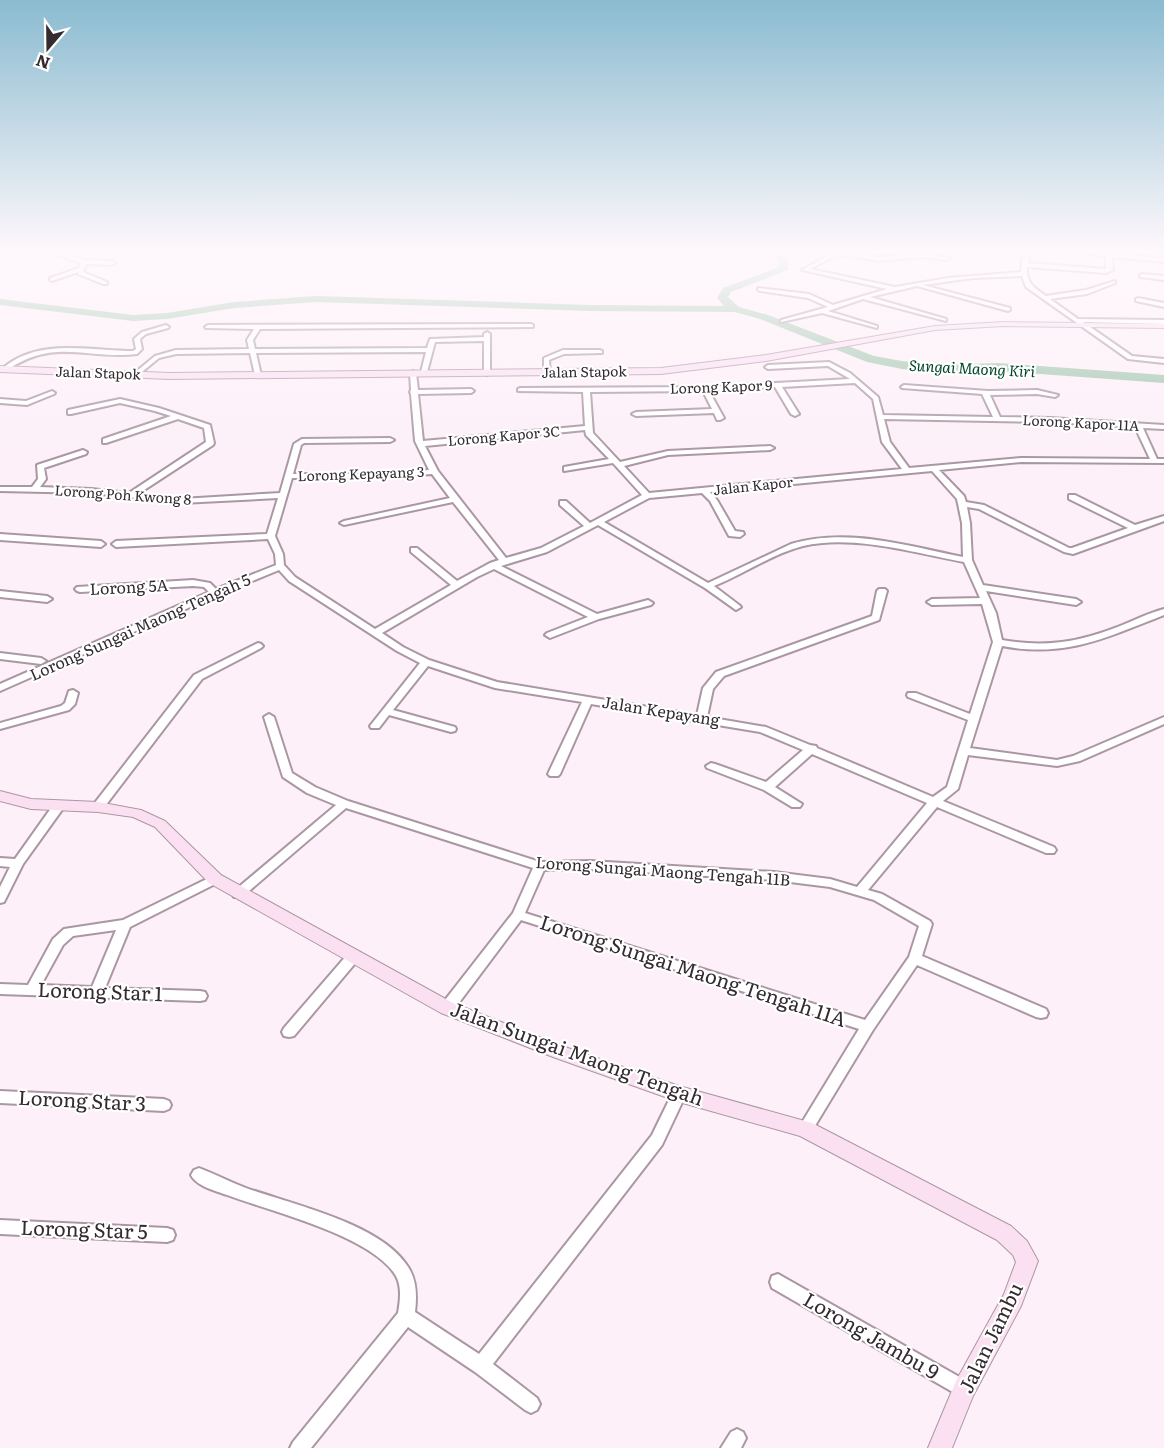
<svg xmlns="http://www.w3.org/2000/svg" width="1164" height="1448" font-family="Literata,serif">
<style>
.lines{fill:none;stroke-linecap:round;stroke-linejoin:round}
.river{fill:#9ec5ab;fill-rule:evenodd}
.street-casing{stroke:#ab97a3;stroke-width:4}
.secondary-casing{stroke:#ab97a3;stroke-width:2}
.street{fill:#fff;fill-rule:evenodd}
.secondary{fill:#fbe0f2;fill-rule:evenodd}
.labels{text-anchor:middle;stroke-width:4.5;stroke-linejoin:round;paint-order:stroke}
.far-street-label{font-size:14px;fill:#332b30;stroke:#fff}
.far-water-label{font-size:15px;font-style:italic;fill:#004625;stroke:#fff}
.street-label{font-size:16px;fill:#332b30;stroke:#fff}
.near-street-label{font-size:20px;fill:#332b30;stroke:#fff}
</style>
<rect width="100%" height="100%" fill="#fdf0f8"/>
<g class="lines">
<path class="river" d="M770 253H781L788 259V270L731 292 728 297 739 307 768 315 874 356 902 361 939 365 998 363 1164 375V383L998 371 939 373 902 369 867 362 760 319 735 312 590 311 316 302 234 308 167 319 133 321 0 305V299L133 315 167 313 234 302 316 296 590 305 724 306 717 298 723 288 779 267V262Z"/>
<g class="street-casing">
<path id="street" d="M53 253H62L84 260 112 261 115 263 112 265 86 264 83 272 107 282V284H103L78 274V272L52 281 50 280V278L79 268 81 263Z
M833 253H853L878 257 921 253 950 258 947 260 921 257 878 261 839 254 810 269 895 287 948 278 1021 272 1023 253H1029L1028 263 1106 269V256L1084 253H1109L1164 258V262L1112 257 1113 270 1106 273 1027 267C1026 283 1034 288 1046 296L1086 290 1115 281V283L1087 294 1050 299 1078 319 1164 320V324L1083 322 1132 356 1164 359V363L1128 359 1026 287 1022 276 973 278 923 285 1010 308V310L1008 311 917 286 870 297 946 319V321L863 299 828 311 877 326V328L822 313 781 322V320L828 307 808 298 760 291 758 290V288L809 294 833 305 887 289 802 270Z
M1142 274 1164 276V280L1140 277V275Z
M1138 298 1164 303V307L1136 301V299Z
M531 324 533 325V327L260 329 253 340 255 349 427 348 430 339 484 337V334L487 332 490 334V373L487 375 484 373V341L435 342 427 372 424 374 421 372 426 352 256 353 261 375 258 377 255 375 250 353 176 354 159 358 137 376 132 375 155 356 176 350 249 349 247 340 254 329 206 328 205 327 208 325Z
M166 325 169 327 168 328 146 334 140 339 142 349 137 354C86 360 56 337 7 370L2 369C38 337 90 351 133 351L136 349 134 339 142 332Z
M600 350 602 351V353L564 354 549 360 550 372 547 374 544 372V358L563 350Z
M829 362 850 373 878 397 883 415 993 417 982 394 902 388 901 387 904 385 988 391 1037 390 1058 395 1055 397 1037 394 990 395 1000 417 1050 418 1164 425V429L1143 428 1157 459H1164V463L1021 462 939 470 964 496 966 502 984 505 1069 548H1072L1128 528 1069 499V495H1075L1135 525 1164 516V521L1073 554 1064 552 979 509 967 507 970 523 972 560 983 585 1076 599 1081 602 1076 605 986 591 996 613 1002 640C1046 648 1079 642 1120 626 1135 620 1149 613 1164 609V615C1105 638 1066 658 1002 646L970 748 1057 760 1073 756 1164 717V724L1080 761 1057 766 968 755 958 789 943 801 1054 847 1056 850 1054 853H1046L937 807 868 890 882 894 930 921 932 924 922 956 1046 1009 1048 1013 1046 1017 1041 1018 1036 1017 917 965 873 1030 810 1134 805 1135 800 1134 798 1129 859 1029 521 920 452 1012 447 1013 442 1012 440 1008 442 1004 513 913 533 868 346 808 242 897H234L232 894 234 891 336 805 307 793 283 777 264 717 269 714 274 717 292 773 315 787 348 801 540 862 590 861 774 872 830 879 857 887 927 803 812 754 775 787 802 804 800 807H792L764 790 707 768 706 766 711 763 715 764 766 782 803 750 760 732 591 704 560 774 558 776H550L548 774 582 702 495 688 428 666 393 710 455 727 456 729 455 731 451 732 389 715 379 728H371L370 726 420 663 397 651 289 581 279 570 213 597 0 691V684L209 592 204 587 193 586 80 592 77 591 75 589 77 587 193 580 210 583 216 589 276 565 275 554 268 539 116 547 112 544 116 541 267 534 278 498 181 503 91 493 0 491V487H32L38 479 37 465 83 450 87 452 86 454 44 468 46 479 40 487 91 489 129 493 206 442 204 428 178 419 106 443H103V439L171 416 155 411 120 403 71 414H68V410L120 399 159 408 210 425 214 443 213 445 138 494 181 499 280 493 294 444 302 439 390 438 394 440 390 442 304 443 301 445 293 474H364L429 470 415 441 411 394 410 392 411 390 410 373 413 371 416 373 418 390 471 389 474 391 471 393 418 394 423 441 585 426 583 392 518 391V389L520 388 705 387 850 379 828 366 768 369 765 367 768 365ZM855 383 873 399 882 442 902 469 649 493 624 466 668 455 770 450 774 448 770 446 668 451 620 462 593 433 590 392 703 391 712 409 636 412 632 414 636 416 714 413 717 420H720L724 418 709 391 775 387 791 414 795 416 799 414 782 387ZM884 419 1050 422 1135 427 1150 459 1021 458 909 468 890 442ZM585 430 586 435 609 459 564 467V471L613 463 642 495 590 523 566 501H560V505L584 526 541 548 506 558 438 471 425 446ZM932 471 957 499 962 523 963 557C908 546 847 527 791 544L708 583 604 522 649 498 702 493 710 501 729 536 740 537 744 534 743 532 735 531 717 500 710 492ZM432 474 450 498 344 521 340 523 344 525 453 502 499 560 490 563 457 581 417 548H411V552L451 585 375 629 295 577 284 565 283 554 275 536 292 478H364ZM598 525 705 588 736 610 741 607 739 605 714 586C744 574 772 554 803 546 853 534 915 553 964 562L980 598 932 599 927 602 932 605 982 604 993 642 970 714 916 693H908L907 695 908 697 968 720 947 787 933 797 817 748 816 746 810 745 766 727 707 717 713 689 724 676 879 620 887 591 885 589H879L877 591 872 616 716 672 703 688 697 715 497 682 429 660 403 647 382 633 477 577 494 569 588 617 547 633 545 635 550 638 599 619 651 605 653 603 648 600 597 614 501 566 547 552ZM590 869 774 880 830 887 874 900 919 926 909 957 865 1020 525 913 544 870Z
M52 391 55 393 54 394 27 405 0 403V399L26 401Z
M0 534 101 541 105 544 101 547 0 540Z
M0 591 47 596 52 599 47 602 0 597Z
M258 643 261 644 263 646 261 648 202 679 102 810H94L92 807 94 804 194 675Z
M0 653 41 658 46 661 41 664 0 659Z
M73 690 78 693 75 704 69 710 0 729V723L61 706 65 703 69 691Z
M58 803 64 807 23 864 4 902 0 903V887L10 867 0 866V858L15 859 54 804Z
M215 875 219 876 221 879 219 882 130 927 105 988 200 991 205 992 207 996 205 1000 200 1001 0 994V984L28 985 53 939 64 929 123 920ZM116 930 92 987 41 985 63 945 73 936Z
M352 953 357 955 359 958 357 961 294 1036 289 1037 284 1036 282 1032 284 1028 347 955Z
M679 1088 684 1090 686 1094 662 1145 493 1364 537 1398 540 1404 537 1410 531 1413 525 1410 475 1372 408 1327 311 1448H290L293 1442 398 1313C400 1301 402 1287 396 1276 373 1236 270 1211 227 1195 216 1191 196 1186 191 1175L194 1170 199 1168C215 1174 230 1182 246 1188 291 1204 378 1223 406 1264 417 1278 417 1296 415 1312L479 1354 652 1135 674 1090Z
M0 1091 164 1099 169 1101 171 1105 169 1109 164 1111 0 1103Z
M0 1220 167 1228 173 1230 175 1235 173 1240 167 1242 0 1234Z
M778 1274 970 1383 973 1389 970 1395 964 1398 958 1395 772 1288 770 1282 772 1276Z
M737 1429 743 1432 746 1438 741 1448H721L731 1432Z"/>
</g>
<g class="secondary-casing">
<path id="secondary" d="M1004 322 1164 324V328L1004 326 935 330 766 361 661 374 170 379 0 372V366L170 373 661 368 766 355 935 326Z
M0 791 31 799 98 802 141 810 165 821 221 875 453 1003 565 1047 679 1086 812 1123 1011 1226 1027 1241 1038 1261 1021 1306 973 1396 952 1448H928L956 1381 1004 1294 1016 1262 1013 1255 997 1240 800 1136 679 1102 553 1057 441 1013 209 883 155 827 133 817 98 812 31 809 0 801Z"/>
</g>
<use href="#street" class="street"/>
<use href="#secondary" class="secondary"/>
</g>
<linearGradient id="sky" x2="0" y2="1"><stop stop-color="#8abbd0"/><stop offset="0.55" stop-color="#fef8fc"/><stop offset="1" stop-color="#fef8fc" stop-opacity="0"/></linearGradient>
<rect width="1164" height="456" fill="url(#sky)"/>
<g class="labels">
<g class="far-street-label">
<text transform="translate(584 372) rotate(-1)" y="5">Jalan Stapok</text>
<text transform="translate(98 373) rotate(2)" y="5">Jalan Stapok</text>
<text transform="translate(721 387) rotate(-2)" y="5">Lorong Kapor 9</text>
<text transform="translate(1081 423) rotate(3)" y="5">Lorong Kapor 11A</text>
<text transform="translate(504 436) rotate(-5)" y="5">Lorong Kapor 3C</text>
<text transform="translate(361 474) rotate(-2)" y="5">Lorong Kepayang 3</text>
<text transform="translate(753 486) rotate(-6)" y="5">Jalan Kapor</text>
<text transform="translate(123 495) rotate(4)" y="5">Lorong Poh Kwong 8</text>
</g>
<g class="far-water-label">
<text transform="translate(972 369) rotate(3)" y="5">Sungai Maong Kiri</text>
</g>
<g class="street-label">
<text transform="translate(129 587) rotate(-3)" y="6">Lorong 5A</text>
<text transform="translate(140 627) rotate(-24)" y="6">Lorong Sungai Maong Tengah 5</text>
<text transform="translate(661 711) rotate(9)" y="6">Jalan Kepayang</text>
<text transform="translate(663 871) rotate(4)" y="6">Lorong Sungai Maong Tengah 11B</text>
</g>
<g class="near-street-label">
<text transform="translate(693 971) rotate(18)" y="7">Lorong Sungai Maong Tengah 11A</text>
<text transform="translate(100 992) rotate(2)" y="7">Lorong Star 1</text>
<text transform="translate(577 1054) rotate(20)" y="7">Jalan Sungai Maong Tengah</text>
<text transform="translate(82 1101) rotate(3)" y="7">Lorong Star 3</text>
<text transform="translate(84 1230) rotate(2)" y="7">Lorong Star 5</text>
<text transform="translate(871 1336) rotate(30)" y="7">Lorong Jambu 9</text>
<text transform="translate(991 1338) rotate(-64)" y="7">Jalan Jambu</text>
</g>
</g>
<g transform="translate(48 48) rotate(200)" stroke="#ffffff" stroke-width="4.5" paint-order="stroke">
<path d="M0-4.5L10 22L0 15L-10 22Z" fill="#332b30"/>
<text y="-9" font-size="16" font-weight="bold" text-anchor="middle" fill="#332b30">N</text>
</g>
</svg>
